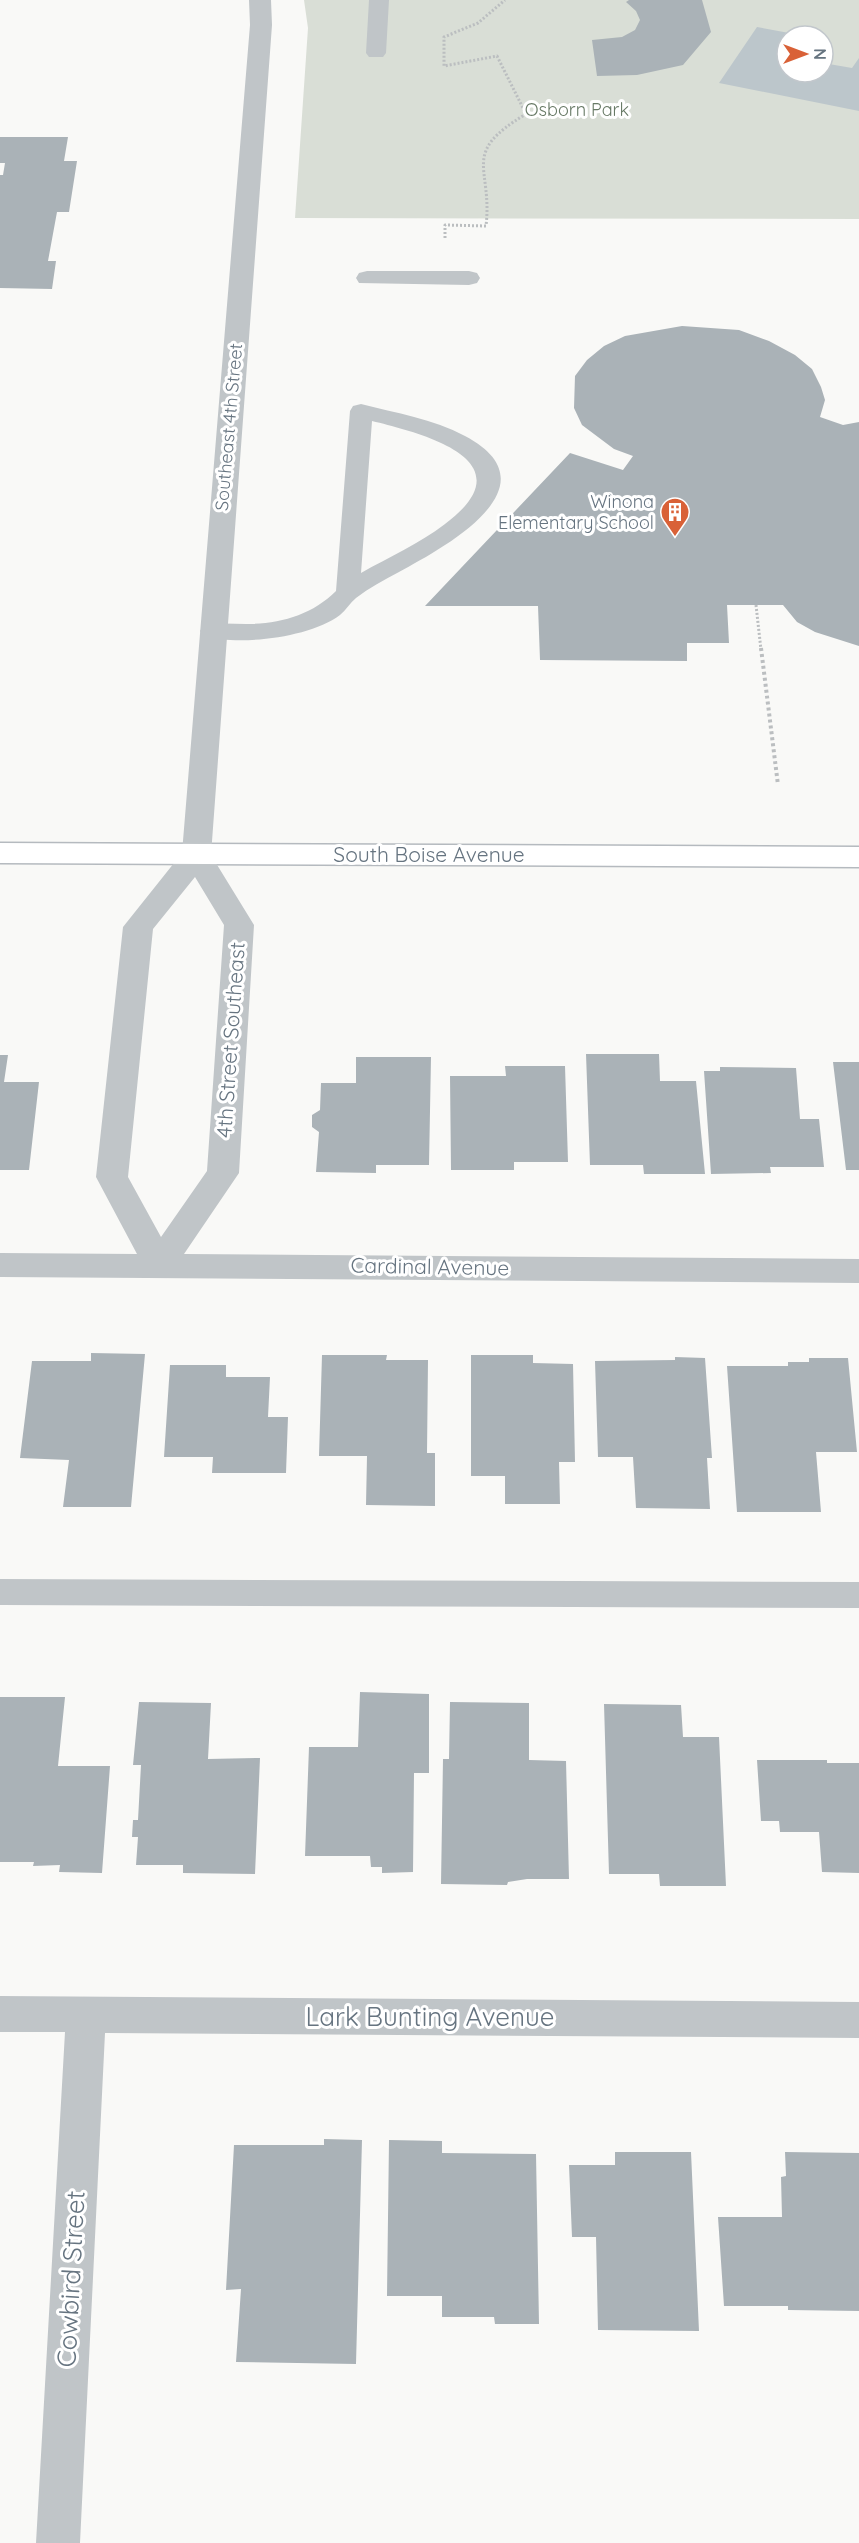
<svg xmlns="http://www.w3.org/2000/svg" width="859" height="2543" font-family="Quicksand,sans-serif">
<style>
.green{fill:#d9ded6;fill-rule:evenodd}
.water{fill:#bcc6cb}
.building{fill:#aab2b7}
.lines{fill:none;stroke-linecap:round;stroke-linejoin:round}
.secondary-casing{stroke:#b5babf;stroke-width:3}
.path-far1{stroke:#bbbec0;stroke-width:3;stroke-dasharray:2 2;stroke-linecap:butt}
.path{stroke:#bbbec0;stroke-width:4;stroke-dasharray:3 3;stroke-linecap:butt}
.service{fill:#c0c5c8;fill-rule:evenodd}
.minor{fill:#c0c5c8;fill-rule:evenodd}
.secondary{fill:#fff;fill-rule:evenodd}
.labels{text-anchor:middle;stroke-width:6;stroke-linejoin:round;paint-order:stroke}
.far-park-label{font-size:18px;fill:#677965;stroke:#fff}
.far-street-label{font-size:18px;fill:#667480;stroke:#fff}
.far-poi-label{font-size:18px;fill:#667480;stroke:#fff;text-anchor:end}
.street-label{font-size:21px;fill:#667480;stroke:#fff}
.near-street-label{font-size:26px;fill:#667480;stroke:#fff}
</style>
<rect width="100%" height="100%" fill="#f9f9f7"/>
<path class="green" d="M304 0H859V219L295 218 308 28ZM787 36H823V72H787Z"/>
<path class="water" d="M757 27 800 35 787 36V72H823V63L852 68 859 58V111L719 83Z"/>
<path class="building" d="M629 0H702L711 32 683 65 637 75 597 76 592 40 622 37 635 30 640 20 636 11 626 2Z
M0 137H68L64 161H77L69 212H57L48 261H56L52 289 0 288V175H3L5 163H0Z
M682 326 739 330 769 341 795 355 812 369 821 387 825 400 820 417 843 425 859 422V646L815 632 797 622 783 605H727L729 643H687V661L540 660 538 606H425L570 453 623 470 633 456 614 449 582 425 574 408 575 376 587 360 604 346 625 336Z
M586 1054H659L660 1081H696L705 1174H644L643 1165H590Z
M0 1055H8L4 1082H39L29 1170H0Z
M356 1057H431L429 1165H376V1173L316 1172 319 1132 312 1127V1115L320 1110 321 1083H356Z
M833 1062H859V1170H846Z
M505 1066H565L568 1162H514V1170H451L450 1076H506Z
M720 1067 796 1068 800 1119H819L824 1167H770L771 1173 711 1174 704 1071H720Z
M91 1353 145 1354 131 1507H63L69 1460 20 1458 32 1361H91Z
M322 1355H387L386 1360H428L427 1453H435V1506L366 1505 367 1456H319Z
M471 1355H533V1363L573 1364 575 1462H559L560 1504H505V1476H471Z
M675 1357 705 1358 712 1458H707L710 1509 636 1508 633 1457H598L595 1361 675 1360Z
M809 1358H848L857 1452H816L821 1512H737L727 1366H788V1362H809Z
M170 1365H226V1377H270L268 1417H288L286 1473H212L213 1457H164Z
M360 1692 429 1694V1773H414L413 1872 382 1873V1867H371L370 1856H305L309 1747H358Z
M0 1697H65L58 1766H110L102 1873 59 1872 60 1865 33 1866 34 1862H0Z
M139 1702 211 1703 208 1759 260 1758 255 1874 183 1873V1865H136L138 1837H132L133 1820H138L141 1765H133Z
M450 1702 529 1703V1760L566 1761 569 1879H527L508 1882 507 1885 441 1884 443 1759H449Z
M604 1704 681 1705 683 1737H719L726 1886H660L659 1874H609Z
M757 1760H827V1763H859V1873L822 1872 819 1832H780L779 1821H761Z
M324 2139 362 2140 356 2364 236 2362 241 2289 226 2290 234 2145H324Z
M389 2140 442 2141V2153L536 2154 539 2324H495L494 2317H442V2296H387Z
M615 2152H691L699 2331 598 2330 596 2237H572L569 2165H615Z
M785 2152 859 2153V2311L788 2310V2306H724L718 2217H782L781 2177 786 2176Z"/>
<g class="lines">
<g class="secondary-casing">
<path id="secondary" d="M0 843 859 847V867L0 863Z"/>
</g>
<path class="path-far1" d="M445 238V225L486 226C493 166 459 154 526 114L497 56 444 66V37L478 23 505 0
M756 605 761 650"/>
<path class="path" d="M761 648 778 785"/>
<path class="service" d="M369 0H389L386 53 383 57H369L366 53Z
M367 271H469L477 273 480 278 477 283 469 285 359 283 356 278 359 273Z
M361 404C396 413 433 419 465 436 559 486 443 548 399 572 384 580 369 588 356 598 350 603 346 610 340 615 309 638 240 646 203 636L200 631 203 626C217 622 231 624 246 624 280 624 312 615 336 591L350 411 353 406ZM372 421C425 434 529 461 445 524 419 544 389 557 361 573Z
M0 1579 859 1582V1608L0 1605Z"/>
<path class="minor" d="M249 0H271L272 25 211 855 254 925 239 1173 184 1254 859 1259V1283L0 1277V1253L137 1254 96 1177 123 927 182 853 250 25ZM195 877 224 925 207 1171 161 1237 128 1177 153 929Z
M0 1996 859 2002V2038L105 2033 80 2543H36L65 2032H0Z"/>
<use href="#secondary" class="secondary"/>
</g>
<defs>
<g id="building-pin" transform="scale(1.5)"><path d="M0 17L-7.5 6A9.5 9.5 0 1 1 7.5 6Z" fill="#d96137" stroke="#fff"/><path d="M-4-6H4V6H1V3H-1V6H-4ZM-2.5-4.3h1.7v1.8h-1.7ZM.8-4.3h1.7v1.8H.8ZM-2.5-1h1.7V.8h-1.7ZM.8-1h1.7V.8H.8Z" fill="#fff"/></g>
</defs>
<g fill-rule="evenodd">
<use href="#building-pin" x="675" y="512"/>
</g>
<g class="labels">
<g class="far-park-label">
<text x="577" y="116">Osborn Park</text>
</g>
<g class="far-street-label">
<text transform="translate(229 427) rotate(-85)" y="6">Southeast 4th Street</text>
</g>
<g class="far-poi-label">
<text x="654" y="508">Winona<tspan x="654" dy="21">Elementary School</tspan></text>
</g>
<g class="street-label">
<text x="429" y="862">South Boise Avenue</text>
<text transform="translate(231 1040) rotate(-86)" y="7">4th Street Southeast</text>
<text transform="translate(430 1267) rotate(1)" y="7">Cardinal Avenue</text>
</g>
<g class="near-street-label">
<text x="430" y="2026">Lark Bunting Avenue</text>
<text transform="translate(71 2279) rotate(-87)" y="9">Cowbird Street</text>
</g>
</g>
<g transform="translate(805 54) rotate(90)"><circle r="28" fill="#ffffff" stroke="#c2c7cc" stroke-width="1.5"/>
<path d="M0-4.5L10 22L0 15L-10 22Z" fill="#d96137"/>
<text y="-9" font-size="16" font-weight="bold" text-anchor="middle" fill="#667480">N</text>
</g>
</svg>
